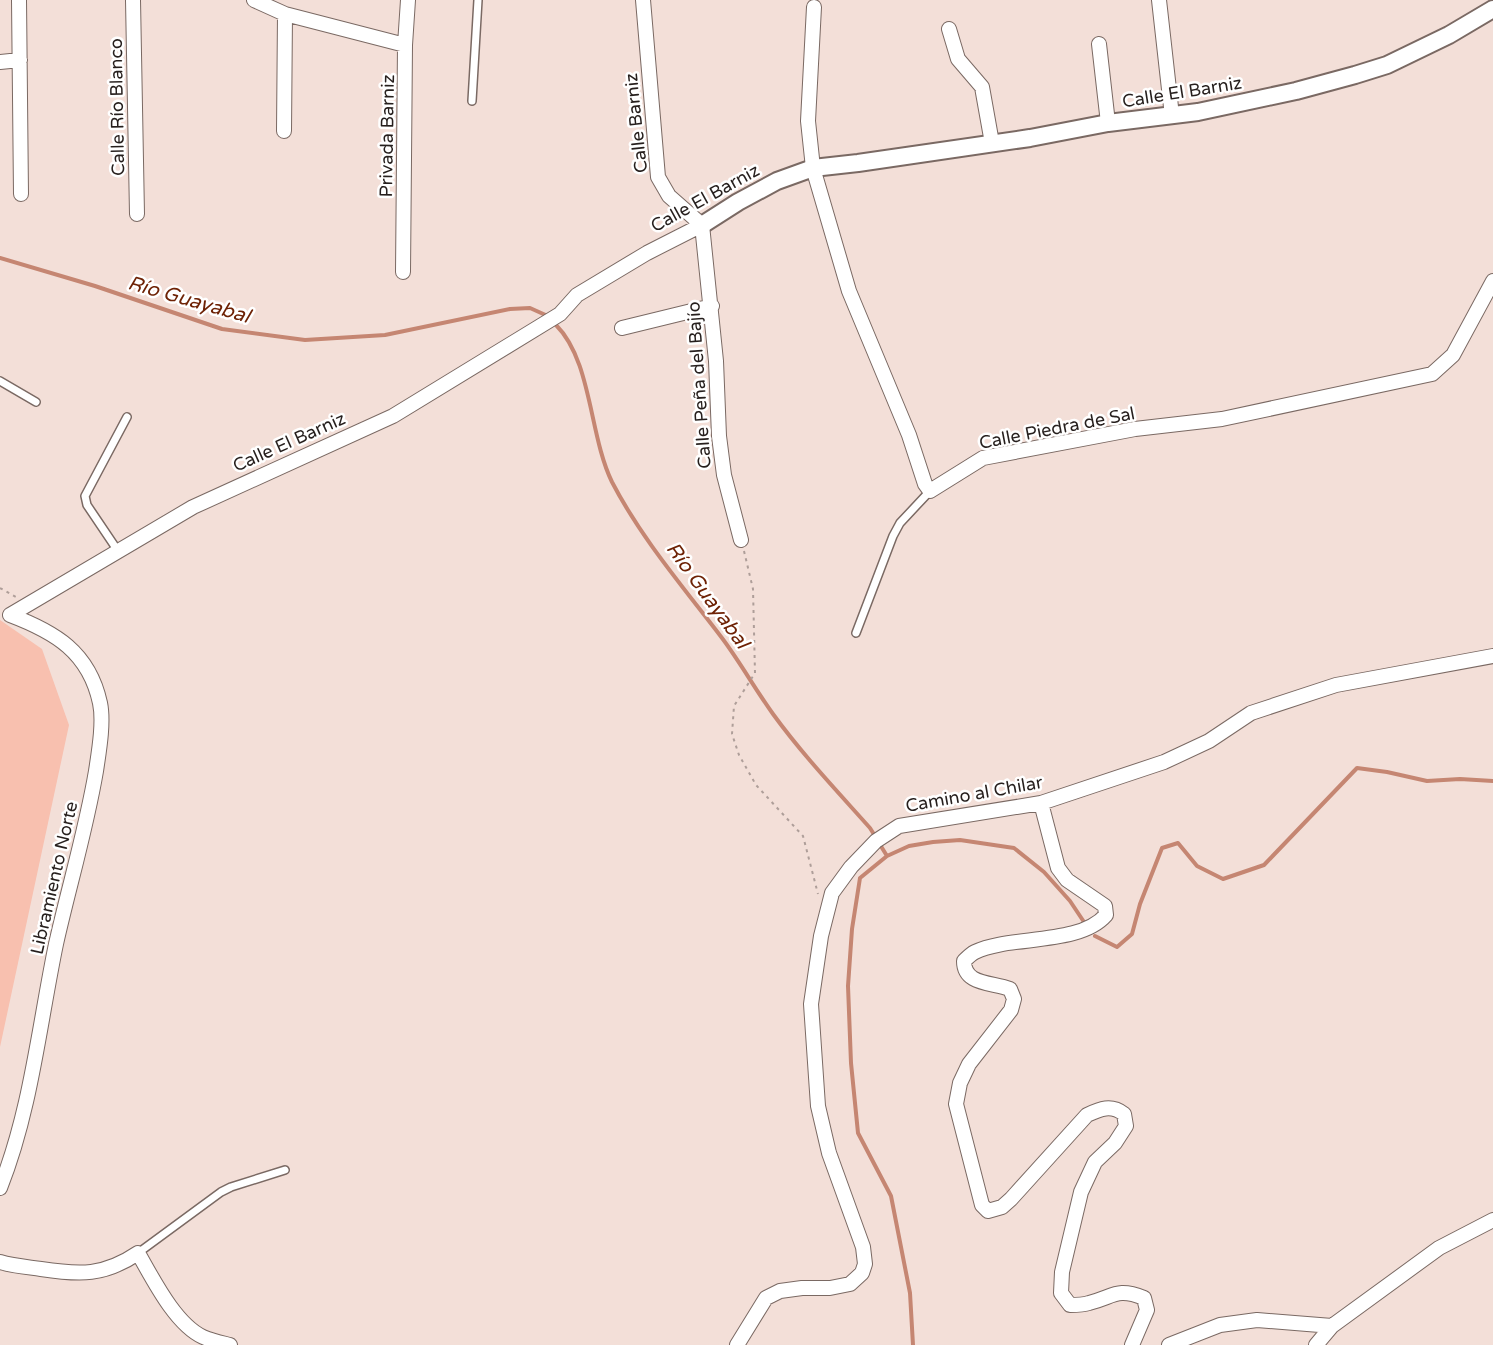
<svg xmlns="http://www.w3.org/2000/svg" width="1493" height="1345" font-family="'Varela Round',sans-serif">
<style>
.green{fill:#f8c0af}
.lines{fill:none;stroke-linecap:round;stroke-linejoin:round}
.stream{stroke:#c58672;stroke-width:4}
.service-casing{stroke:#7a6963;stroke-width:10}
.minor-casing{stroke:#7a6963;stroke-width:16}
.tertiary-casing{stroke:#7a6963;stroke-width:20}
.path{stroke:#ae9e99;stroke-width:2;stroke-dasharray:3 4.5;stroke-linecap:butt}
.service{stroke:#fff;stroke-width:7}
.minor{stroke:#fff;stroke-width:14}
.tertiary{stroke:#fff;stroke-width:16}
.labels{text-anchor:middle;stroke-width:5;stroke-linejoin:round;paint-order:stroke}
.street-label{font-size:18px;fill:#261f1d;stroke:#fff}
.water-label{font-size:20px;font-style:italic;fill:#6e2205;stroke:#fff}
</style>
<rect width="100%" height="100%" fill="#f3dfd8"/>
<path class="green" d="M0 620 42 649 69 725 0 1047Z"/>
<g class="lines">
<path class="stream" d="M0 258 95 286 222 329 305 340 385 335 510 309 530 308 550 317
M556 325C592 361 589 435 612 482 641 538 684 588 722 638 740 662 755 689 773 714 802 754 837 791 870 828L875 836
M879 843 887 856
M1095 936 1117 947 1132 934 1140 904 1162 848 1178 843 1197 866 1223 879 1264 865 1357 768 1387 772 1427 781 1460 779 1493 781
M913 1345 910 1293 891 1196 858 1133 851 1063 848 986 852 929 860 878 887 856 909 846 933 842 960 840 1014 848 1044 872 1070 901 1086 925"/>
<g class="service-casing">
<path id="service" d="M472 101 478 0
M0 381 36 402
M118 551 87 505 85 496 127 417
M856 633 893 536 900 523 930 491
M138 1253 221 1192 231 1187 285 1170"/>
</g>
<g class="minor-casing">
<path id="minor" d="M19 0 21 194
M133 0 137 214
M254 0 285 14 405 45
M643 0 658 177 669 196 702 225
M1159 0 1172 116
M814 7 808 121 813 168 849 291 909 435 925 484 930 491 983 458 1135 429 1222 419 1432 374 1453 355 1493 281
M949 29 958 59 982 87 992 143
M1099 44 1108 123
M0 62 20 60
M284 131 285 14
M702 225 716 361 719 436 724 475 741 540
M403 272 405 45 408 0
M622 328 712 306
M10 615 193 507 393 416 560 314 577 295 647 253 702 225
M1041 803 1058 868 1067 880 1105 906 1106 915C1079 946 1009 935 975 952 971 954 967 958 964 961 964 985 991 982 1010 989L1014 999 1011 1010 969 1064 960 1083 956 1104 982 1205 988 1211 1002 1207 1011 1199 1087 1115C1100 1109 1111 1104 1124 1114L1126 1126 1115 1143 1095 1162 1081 1192 1062 1272 1061 1293 1070 1305C1076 1305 1083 1305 1089 1303 1114 1297 1116 1287 1144 1298L1147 1310 1132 1345
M0 1188C31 1110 39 1026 56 944 69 886 86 830 96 771 99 751 104 722 100 703 89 652 55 632 10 615
M0 1262C13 1266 27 1267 41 1269 80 1275 104 1276 138 1253 153 1279 175 1324 203 1337 212 1341 222 1343 230 1345
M737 1345 766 1298 780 1291 802 1288H830L850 1284 862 1273 865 1264 863 1247 829 1153 818 1106 811 1004 821 936 832 893 851 867 876 841 899 826 1041 803 1164 762 1209 741 1251 713 1336 685 1493 656
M1169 1345 1220 1325 1257 1320 1332 1326
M1316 1345 1332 1326 1439 1248 1493 1220"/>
</g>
<g class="tertiary-casing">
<path id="tertiary" d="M702 225 738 202 777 181 813 168 858 163 1030 138 1108 123 1198 112 1296 91 1355 75 1387 65 1449 35 1493 9"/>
</g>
<path class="path" d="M744 551 753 589 755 673 734 706 732 734 739 755 756 785 803 836 818 894
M0 588 16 597"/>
<use href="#service" class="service"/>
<use href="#minor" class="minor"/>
<use href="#tertiary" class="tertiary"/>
</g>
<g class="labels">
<g class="street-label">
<text transform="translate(1182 92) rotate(-9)" y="6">Calle El Barniz</text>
<text transform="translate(117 107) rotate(-91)" y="6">Calle Río Blanco</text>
<text transform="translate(636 123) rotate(-96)" y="6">Calle Barniz</text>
<text transform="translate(387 136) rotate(-89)" y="6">Privada Barniz</text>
<text transform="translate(705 198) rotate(-29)" y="6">Calle El Barniz</text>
<text transform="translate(699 385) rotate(-94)" y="6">Calle Peña del Bajío</text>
<text transform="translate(1057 428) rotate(-11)" y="6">Calle Piedra de Sal</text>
<text transform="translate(289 442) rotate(-24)" y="6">Calle El Barniz</text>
<text transform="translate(974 794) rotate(-10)" y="6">Camino al Chilar</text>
<text transform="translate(54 878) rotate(-77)" y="6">Libramiento Norte</text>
</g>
<g class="water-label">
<text transform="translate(189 299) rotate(16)" y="7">Río Guayabal</text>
<text transform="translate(708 595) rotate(54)" y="7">Río Guayabal</text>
</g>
</g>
</svg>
